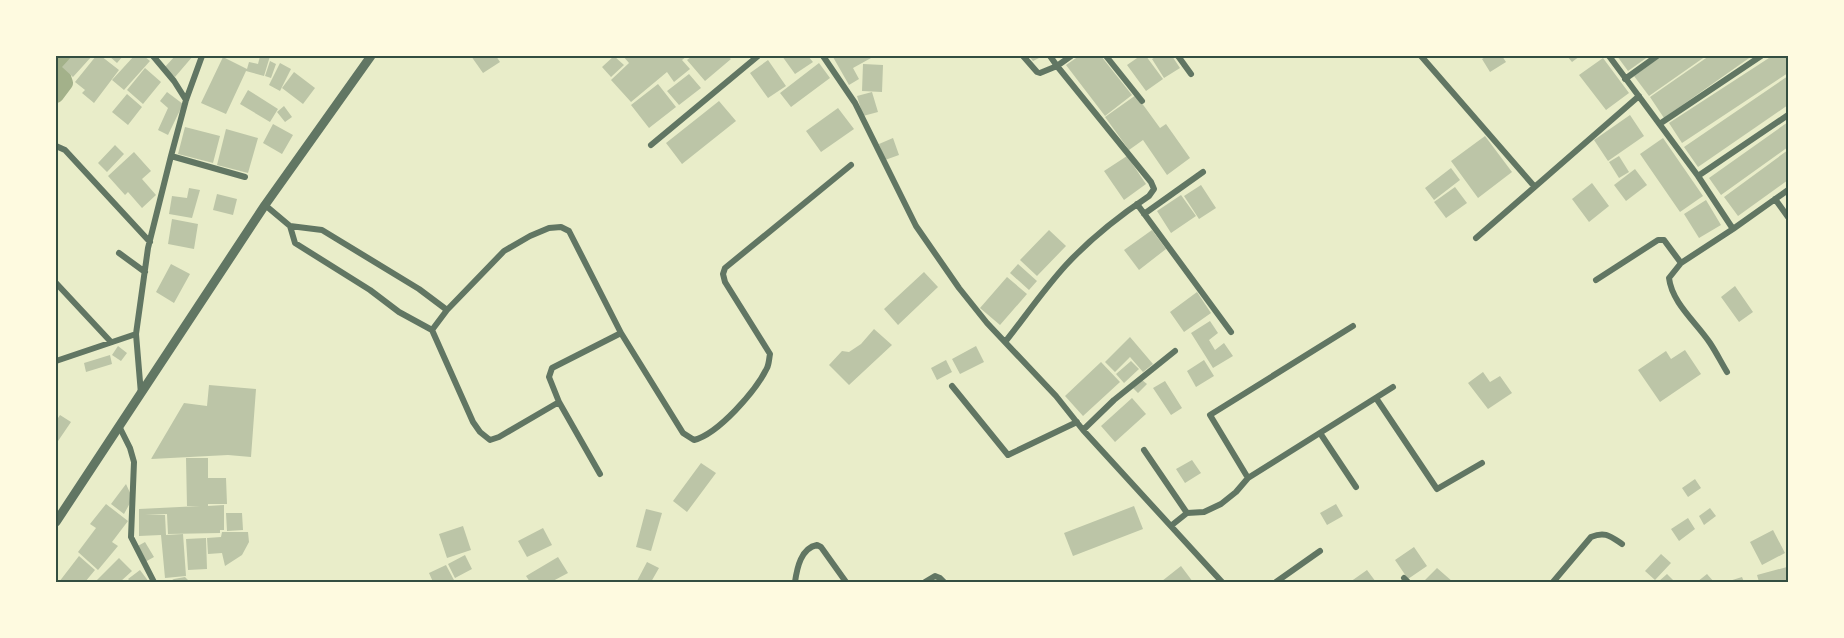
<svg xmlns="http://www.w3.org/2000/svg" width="1844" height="638" font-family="Karla,sans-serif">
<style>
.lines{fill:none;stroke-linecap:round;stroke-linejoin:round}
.canal{stroke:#a3b18a;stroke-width:16}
.building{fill:#bcc5a7}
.minor{stroke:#617663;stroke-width:6}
.tertiary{stroke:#617663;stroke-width:9}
.neatline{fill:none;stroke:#344e41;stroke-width:2}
</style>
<rect width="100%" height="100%" fill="#e9edc9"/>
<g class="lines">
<path class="canal" d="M56 95 65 83 58 62 64 56"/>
</g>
<path class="building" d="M72 56H92L73 77 62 67Z
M96 56H101L119 70 94 103 82 93 85 90 75 82Z
M109 56H123L117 63Z
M134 56H144L150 61 124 90 112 80Z
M175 56H193L175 77 164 68Z
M260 56H270L264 76 246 71 226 114 201 103 223 57 247 69 249 62 258 64Z
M471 56H496L500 62 483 73Z
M614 56 624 65 611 77 602 67Z
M623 56H687L682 60 690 69 674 82 667 72 631 102 611 80 629 63Z
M692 56H727L731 59 705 81 687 60Z
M782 56H808L813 62 795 74Z
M835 56H870L871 58 853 68 859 79 849 85 833 57Z
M1029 56H1043L1033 61Z
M1079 56H1101L1132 95 1105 116 1066 65Z
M1140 56H1146L1163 79 1146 91 1127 65Z
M1157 56H1172L1180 68 1164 78 1152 59Z
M1487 56H1502L1506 62 1490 72 1482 59Z
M1567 56H1580L1572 62Z
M1617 56H1649L1628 71Z
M1662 56H1706L1649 96 1634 76Z
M1709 56H1752L1664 118 1650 97Z
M1772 56H1788V73L1682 143 1669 123Z
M1603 58 1629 93 1606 110 1579 75Z
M768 60 786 86 768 98 750 73Z
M270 61 276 64 271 78 265 76Z
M280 63 291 69 280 91 269 85Z
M819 63 830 78 791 107 780 93Z
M863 64 883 65 882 92 862 91Z
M145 68 161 82 143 104 127 90Z
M294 72 315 88 303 104 282 88Z
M689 74 701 88 679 105 667 91Z
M1788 76V105L1698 167 1684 147Z
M658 84 676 107 649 128 631 105Z
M248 90 278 109 270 122 240 104Z
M167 92 183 104 168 135 158 130 168 108 160 101Z
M872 92 878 112 863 116 857 96Z
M127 94 142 107 128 125 112 112Z
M1136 95 1160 128 1166 124 1190 158 1167 175 1143 140 1129 150 1105 117Z
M719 101 736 121 682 164 666 143Z
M284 106 292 117 285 122 277 112Z
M838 108 854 129 821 152 806 131Z
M1630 115 1644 136 1608 161 1594 140Z
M1788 122V147L1721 195 1709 178Z
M273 124 293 135 282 154 263 143Z
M185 127 220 136 213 163 178 154Z
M226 129 258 138 248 173 217 165Z
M1485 136 1512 172 1478 198 1451 161Z
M893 138 899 155 885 160 879 144Z
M1663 138 1703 196 1680 212 1640 154Z
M115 145 124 154 107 172 98 163Z
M1788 150V180L1738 216 1724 197Z
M134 152 151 171 142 179 156 195 142 208 128 192 125 195 108 176Z
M1127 156 1146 184 1124 200 1104 171Z
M1619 156 1629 172 1619 178 1609 162Z
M1451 168 1460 180 1434 200 1425 188Z
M1635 169 1647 185 1626 201 1614 185Z
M1592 183 1609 206 1589 222 1572 199Z
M1201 185 1216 208 1199 219 1184 196Z
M1455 187 1467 203 1446 218 1434 202Z
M189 188 200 190 192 218 169 214 172 196 187 198Z
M217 194 237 199 233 215 213 210Z
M1181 195 1196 216 1171 233 1157 211Z
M1706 200 1721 225 1699 238 1684 214Z
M172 219 198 224 194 249 168 244Z
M1049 230 1066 246 1037 276 1020 260Z
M1152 230 1166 249 1139 270 1124 250Z
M171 264 190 274 174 303 156 292Z
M1018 264 1037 281 1029 290 1010 273Z
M924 272 938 287 898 325 884 309Z
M1007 277 1027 294 1000 325 980 308Z
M1735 286 1753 312 1739 322 1721 297Z
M1197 292 1211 313 1184 332 1170 312Z
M1210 321 1218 333 1209 340 1215 350 1224 343 1233 356 1213 368 1191 333Z
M874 329 892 345 849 385 829 365 842 351 849 352 861 344Z
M1130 337 1153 364 1143 372 1130 357 1115 372 1105 362Z
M118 346 127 353 121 361 112 355Z
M976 346 984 362 960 374 952 359Z
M1685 350 1701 374 1660 402 1638 370 1666 351 1671 359Z
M110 355 112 364 86 372 84 363Z
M946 360 952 372 937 380 931 368Z
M1204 360 1214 376 1196 387 1187 371Z
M1131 361 1139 369 1124 383 1116 374Z
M1101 362 1120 382 1083 416 1065 396Z
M1483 372 1490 382 1500 376 1512 393 1488 409 1468 383Z
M1142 380 1147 384 1138 393 1133 388Z
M1165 381 1182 408 1171 415 1153 388Z
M209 385 256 389 251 457 228 455 151 459 184 403 207 406Z
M1132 398 1146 414 1115 442 1101 426Z
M60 415 71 422 56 444V421Z
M186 458H208V478H226L227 504H208V506L224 505V530H220V533L168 534 167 514 145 515H165L166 535 183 534 186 576 165 578 161 535 139 536V509L200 506H187Z
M1192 460 1201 473 1185 483 1176 469Z
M701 463 716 473 687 512 673 501Z
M1695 479 1701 488 1688 497 1682 488Z
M126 484 131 495 130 503 124 514 111 504Z
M106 504 128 521 112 542 118 546 98 570 78 552 96 528 90 524Z
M1336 504 1343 516 1327 525 1320 513Z
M1134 506 1143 529 1073 556 1064 533Z
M1710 508 1716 516 1704 525 1699 516Z
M646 509 662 513 651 551 636 547Z
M226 513H242L243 530 227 531Z
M1688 518 1695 529 1679 541 1671 529Z
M463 526 471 550 447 558 439 534Z
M543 528 552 545 527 557 518 541Z
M1773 530 1785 553 1762 565 1750 542Z
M222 532H248L249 542 242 555 225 566 222 553 208 554 207 538 221 537Z
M206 538 207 569 188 570 186 539Z
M145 542 154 557 145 562 136 547Z
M1414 547 1427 566 1408 579 1395 560Z
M1661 554 1671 563 1655 580 1645 571Z
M465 555 472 569 455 578 448 564Z
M79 556 95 570 85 582H59Z
M558 557 568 573 551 582H530L526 576Z
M119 558 132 571 120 582H95Z
M647 562 659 568 651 582H639L637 581Z
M446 565 455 582H433L429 573Z
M1181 566 1193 582H1163L1162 581Z
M1787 567 1788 582H1759L1757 575Z
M1437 568 1453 582H1423Z
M140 570 149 582H131L128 579Z
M1367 570 1376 582H1350Z
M1667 574 1675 582H1658Z
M1707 574 1714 582H1697Z
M185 577 190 582H168L174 579Z
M1742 577 1744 582H1726Z"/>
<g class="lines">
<path class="minor" d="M153 56 174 81 186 100
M823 56 855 103 916 226 959 288 987 323 1056 396 1083 430 1222 582
M1023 56 1037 72 1040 73 1057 66 1050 56
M1106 56 1142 101
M1178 56 1191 74
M1421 56 1534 186
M1609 56 1698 176 1733 229 1788 190
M1625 79 1657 56
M1661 123 1761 56
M651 145 758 56
M56 146 65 150 150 242
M171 156 245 177
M1698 176 1788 115
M1775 199 1788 217
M1137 204 1231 332
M265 205 290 226 295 243 370 290 399 312 432 330 473 422 480 432 490 440 499 437 559 402 600 474
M1144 214 1203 172
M290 226 322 230 419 289 447 310
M1476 238 1639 96
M119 253 145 272
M1596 280 1658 240H1664L1681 263
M56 283 111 342
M432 330 447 310 504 251 530 236 549 228 561 227 569 231 621 333 552 368 549 377 559 402
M621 333 683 433 694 440C718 434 756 391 767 368 769 364 769 359 770 354L725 282 723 274 725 268 851 165
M1005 342C1025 317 1044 289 1066 265 1091 238 1119 216 1149 196L1154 189 1151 182 1057 66 1071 56
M56 361 136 334
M1727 372C1721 362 1716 352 1710 343 1696 322 1672 303 1669 278L1681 263 1733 229
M952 386 1008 455 1077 422
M141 394 136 334 148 248 171 156 186 100 202 56
M1376 398 1437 489 1482 463
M119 426 130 448 134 462 131 537 154 582
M1083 430 1114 400 1175 351
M1320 433 1356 487
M1144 450 1187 513
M1248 478 1210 415 1353 326
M1172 525 1187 513 1204 512 1221 504 1236 492 1248 478 1393 387
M1404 578 1408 582
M795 582C797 568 801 548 817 545L821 547 846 582
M925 582 935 576 940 578 944 582
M1276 582 1320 551
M1553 582 1591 537C1605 531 1610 536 1622 544"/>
<path class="tertiary" d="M56 522 265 205 371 56"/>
</g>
<rect width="1844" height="638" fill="none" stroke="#fefae0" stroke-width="114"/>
<rect x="57" y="57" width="1730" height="524" class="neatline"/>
</svg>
